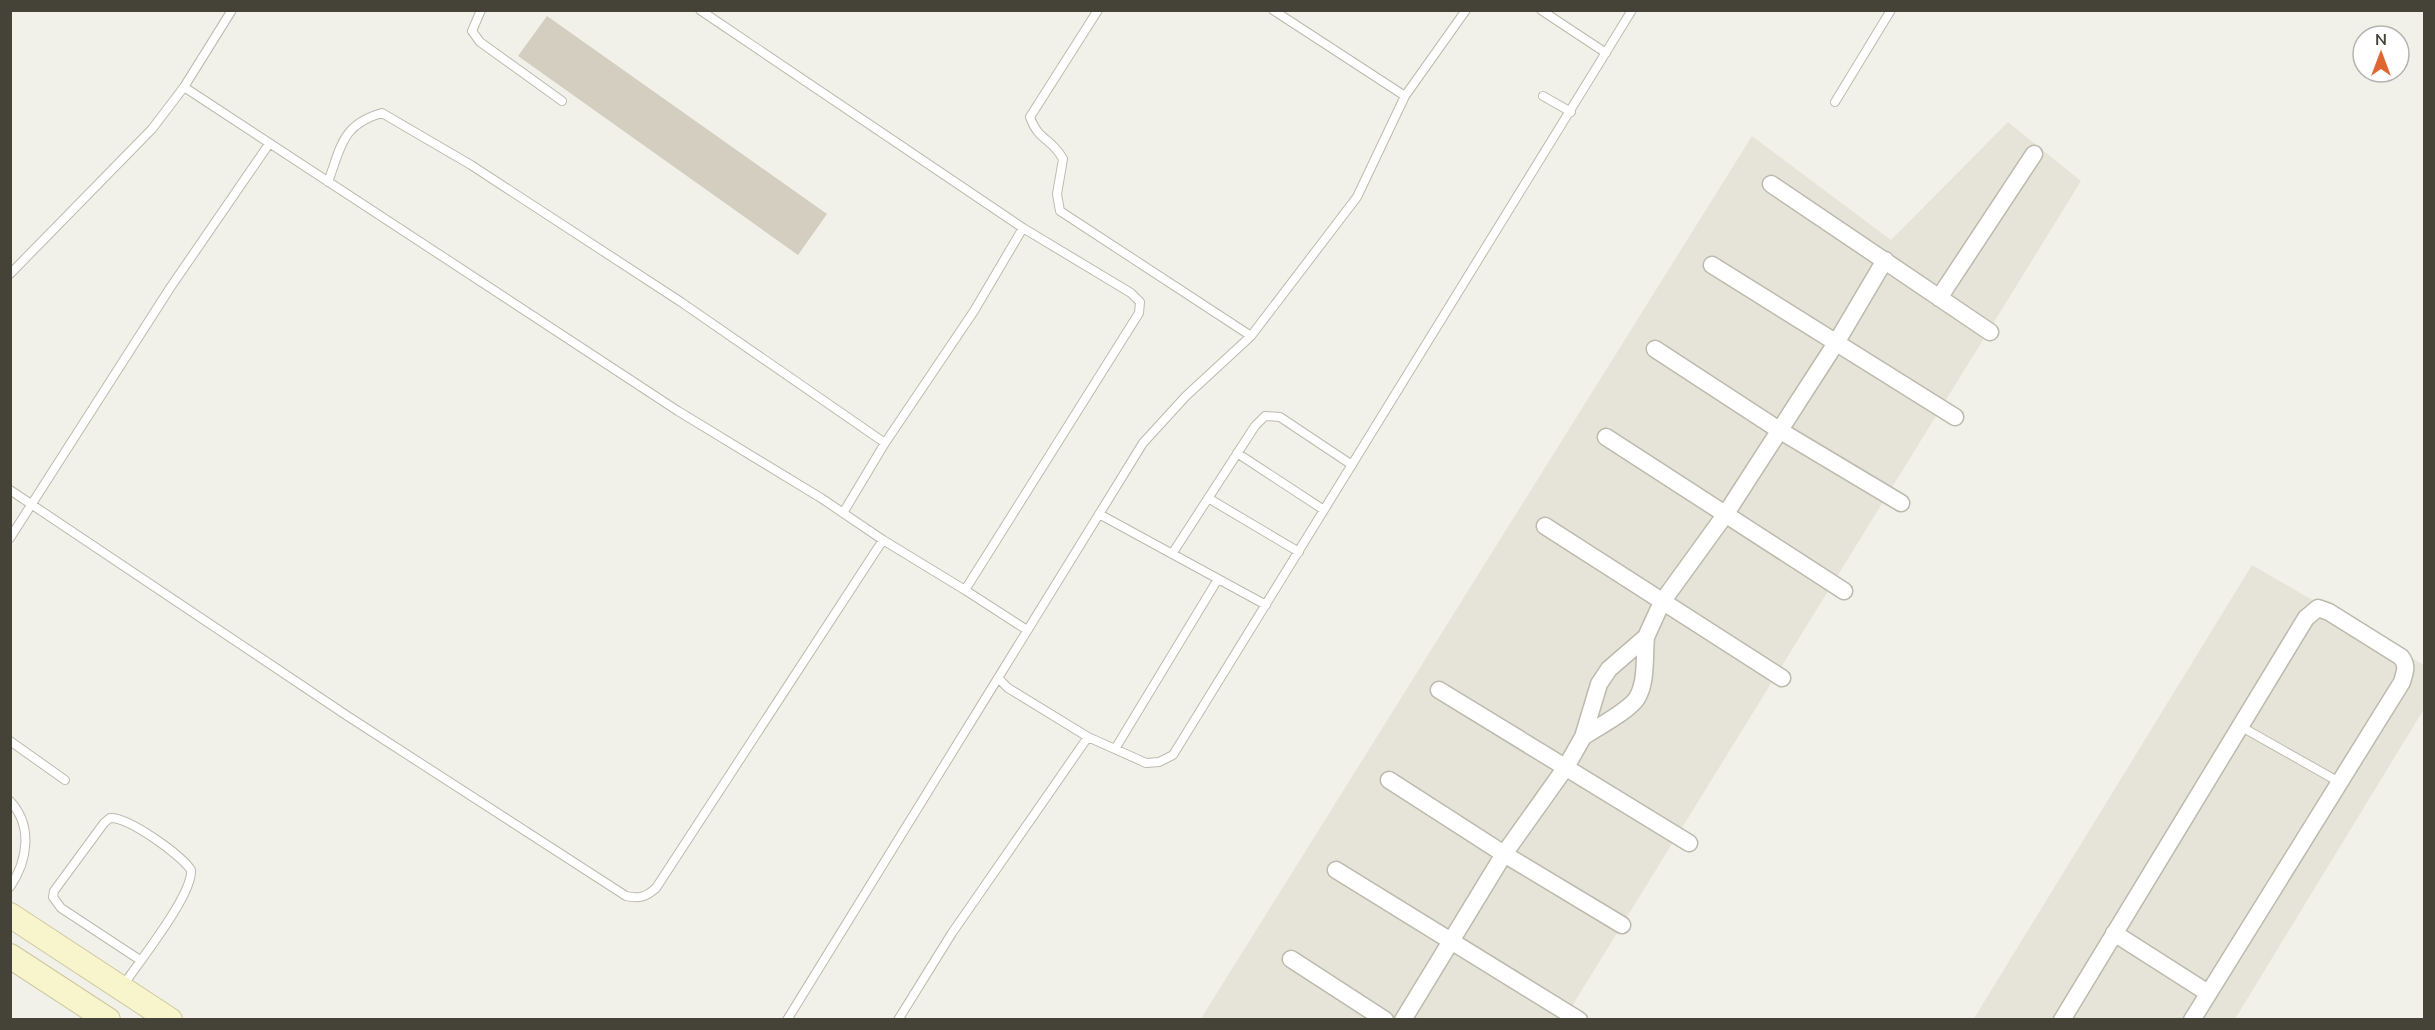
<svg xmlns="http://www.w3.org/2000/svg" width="2435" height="1030" font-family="'Nunito Sans',sans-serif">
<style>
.residential{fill:#e6e4d8}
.building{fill:#d3cec0}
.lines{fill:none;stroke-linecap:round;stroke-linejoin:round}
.service-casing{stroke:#bdbaad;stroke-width:10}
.minor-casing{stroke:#bdbaad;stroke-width:19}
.secondary-casing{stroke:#cdc79e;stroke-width:26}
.service{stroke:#fff;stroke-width:8}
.minor{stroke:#fff;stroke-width:16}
.secondary{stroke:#f8f5cd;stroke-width:24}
</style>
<rect width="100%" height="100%" fill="#f2f1e9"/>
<path class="residential" d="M2008 122 2081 181 1564 1019 1200 1020 1752 136 1891 240Z
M2252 565 2424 665V709L2235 1019 1973 1020Z"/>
<path class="building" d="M547 16 827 214 798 255 518 56Z"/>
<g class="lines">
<g class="service-casing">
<path id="service" d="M481 10 472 31 480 42 562 101
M700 10 1023 228 1131 293 1140 302 1139 313 965 590 883 540
M1098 10 1030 117C1039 142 1051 137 1063 159L1057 194 1060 211 1251 336
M1273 10 1405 96
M1541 10 1606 53
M1543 96 1571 112
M1835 102 1891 10
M328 182C341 147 342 124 382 113L471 165 681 302 885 443 843 513
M10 274 152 129 184 87 232 10
M885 443 974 311 1023 228
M1237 453 1324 510
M10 490 349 717 626 896C639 899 646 897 656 888L883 540 821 498 678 411 184 87
M1208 498 1299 552
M1099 514 1266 605
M10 538 170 288 269 144
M1172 554 1255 426 1265 416 1280 417 1352 465
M965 590 1027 630
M2240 726 2339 782
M1088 737 1008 688 998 678 1143 443 1186 396 1251 336 1357 197 1405 96 1466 10
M10 741 65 780
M1115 749 1218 579
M10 801C33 826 28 860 10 887
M122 987C138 963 193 895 191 870 181 855 129 817 110 818L104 823 54 891 53 897 61 908 140 960
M787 1020 998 678
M898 1020 952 933 1088 737 1146 763 1159 762 1173 755 1632 10"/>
</g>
<g class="minor-casing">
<path id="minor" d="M1771 184 1990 332
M1712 265 1955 417
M1939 298 2034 154
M1655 349 1779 430 1901 503
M1606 437 1844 591
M1545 526 1782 678
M1439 690 1689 843
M1583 737C1596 728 1629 711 1637 698 1647 682 1644 656 1646 637
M1389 780 1504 854 1622 925
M1336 870 1579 1020
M2114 933 2208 993
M1291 959 1385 1020
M1403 1020 1504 854 1566 767 1583 737 1599 684 1609 669 1646 637 1662 602 1725 515 1836 343 1885 260
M2062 1020 2306 618 2318 608 2329 612 2401 657C2408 666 2405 671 2402 682L2192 1020"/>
</g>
<g class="secondary-casing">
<path id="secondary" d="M10 915 170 1020
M10 956 108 1020"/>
</g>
<use href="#service" class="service"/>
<use href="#minor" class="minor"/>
<use href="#secondary" class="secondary"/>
</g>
<rect width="2435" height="1030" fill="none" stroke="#454238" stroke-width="24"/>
<g transform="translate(2381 54)"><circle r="28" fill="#ffffff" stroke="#b5b3af" stroke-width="1.5"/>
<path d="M0-4.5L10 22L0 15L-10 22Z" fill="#e16732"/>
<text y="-9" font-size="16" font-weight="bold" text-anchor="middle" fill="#454238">N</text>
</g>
</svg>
